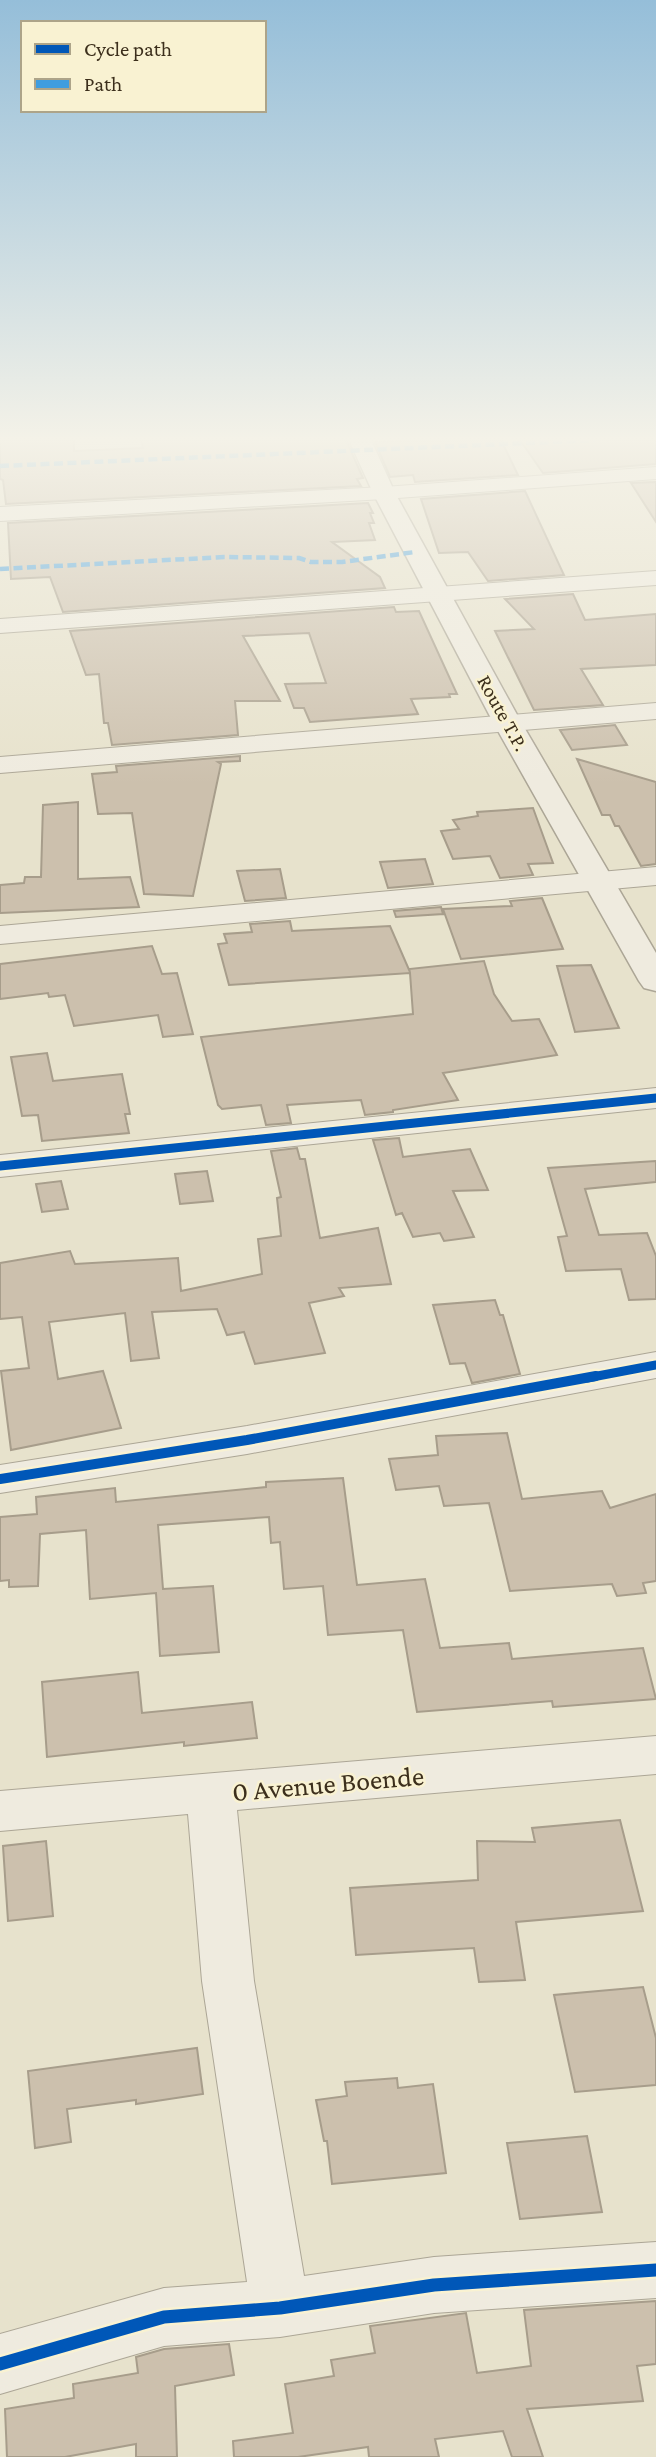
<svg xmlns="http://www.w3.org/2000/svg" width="656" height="2457" font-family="'Crimson Pro',serif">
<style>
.building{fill:#ccc0ad;stroke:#a79d8b;stroke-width:2}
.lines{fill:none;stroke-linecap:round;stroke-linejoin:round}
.minor-casing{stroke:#aca696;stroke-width:2}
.tertiary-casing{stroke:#aca696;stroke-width:3}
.minor{fill:#efebdf;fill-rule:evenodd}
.tertiary{fill:#efebdf;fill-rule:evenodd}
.quiet{stroke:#3f9ddf;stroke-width:4.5;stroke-dasharray:9 4.5;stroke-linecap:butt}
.cycleway-far2-casing{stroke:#f9f2d2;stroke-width:13}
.cycleway-far1-casing{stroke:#f9f2d2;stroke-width:15}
.cycleway-casing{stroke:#f9f2d2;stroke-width:18}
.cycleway-far2{stroke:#0057b8;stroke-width:9}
.cycleway-far1{stroke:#0057b8;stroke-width:10}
.cycleway{stroke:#0057b8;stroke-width:13}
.labels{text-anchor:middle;stroke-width:5;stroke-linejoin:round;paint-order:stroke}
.far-street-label{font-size:21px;fill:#3c2f1c;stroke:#f9f2d2}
.near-street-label{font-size:28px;fill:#3c2f1c;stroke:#f9f2d2}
</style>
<rect width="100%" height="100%" fill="#e7e2cc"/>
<path class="building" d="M0 440H74V451L143 448 141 440H346L363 478 357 479 361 486 6 504 3 480 0 479Z
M501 440 518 475 415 482 413 475 390 477 375 442Z
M520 440H656V464L543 473Z
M656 482V522L631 483Z
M525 491 564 575 488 581 468 552 439 553 421 499Z
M368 503 373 513H370L374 523H369L375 540 332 542 380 577 385 588 63 612 50 577 11 579 8 523Z
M573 594 585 620 656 614V665L581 669 603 705 534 710 495 631 534 629 505 599Z
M394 607 396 612 419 611 457 694H449L450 697 411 699 418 714 310 722 304 708H294L285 684 326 683 309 633 243 636 280 701H235L238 735 112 745 108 723H104L99 674 86 675 70 631Z
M615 725 627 745 572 750 560 730Z
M240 756V761L218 762 221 764 193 896 144 894 132 813 98 814 92 774 117 772 116 766Z
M577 759 656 782V864L641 866 619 826H615L610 815H602Z
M78 802V879L130 877 139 907 0 913V885L24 883 25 877H41L43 805Z
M533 808 553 863 528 864 533 875 500 878 490 856 453 859 441 831 459 829 453 820 478 816 477 812Z
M425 859 433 884 388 888 380 862Z
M280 869 286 898 245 901 237 871Z
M542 898 563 949 461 959 443 909 512 906 510 901Z
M441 907 443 914 396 917 394 911Z
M290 921 292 931 390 926 410 972 409 969 484 961 494 994 512 1021 539 1019 557 1055 443 1073 458 1100 393 1110V1112L365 1115 361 1100 287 1105 291 1123 266 1125 261 1105 222 1109 218 1105 201 1037 413 1014 410 973 229 985 218 944 227 943 224 934 252 932 250 924Z
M152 946 162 974 177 973 193 1034 163 1037 158 1015 74 1026 65 995 49 997 48 993 0 999V964Z
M591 965 619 1028 575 1032 557 966Z
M47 1053 53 1081 122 1074 130 1114H125L129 1133 42 1141 38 1115 22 1116 11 1057Z
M399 1138 403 1157 470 1149 488 1190 453 1191 474 1237 444 1241 440 1233 413 1237 402 1213 396 1215 373 1140Z
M297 1148 300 1159H305L320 1238 378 1228 391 1284 339 1288 344 1296 309 1303 325 1353 255 1364 244 1332 227 1335 217 1309 152 1312 159 1358 131 1361 125 1313 49 1322 58 1379 103 1371 121 1428 11 1450 1 1371 29 1368 22 1317 0 1319V1263L70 1251 75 1264 178 1258 181 1291 262 1274 258 1239 281 1236 277 1198 281 1197 271 1151Z
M656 1161V1182L585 1189 599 1235 647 1233 656 1256V1299L629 1300 621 1269 566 1271 558 1237 567 1236 548 1168Z
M207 1171 213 1201 180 1204 175 1174Z
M61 1181 68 1209 42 1212 36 1184Z
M495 1300 500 1315H503L520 1374 472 1383 465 1363 450 1364 433 1305Z
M507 1433 522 1499 602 1491 610 1508 656 1494V1581L643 1583 646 1593 617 1596 612 1584 510 1591 489 1503 444 1506 439 1486 396 1490 389 1459 438 1455 436 1436Z
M343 1478 357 1585 425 1579 440 1648 509 1643 512 1659 643 1648 656 1699 553 1707 552 1701 417 1712 403 1630 328 1635 323 1586 284 1589 280 1542 271 1543 269 1517 158 1525 163 1589 213 1586 219 1652 160 1656 156 1593 90 1599 86 1530 40 1534 38 1586 9 1587V1580L0 1581V1517L37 1514 36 1497 115 1488 116 1502 266 1487V1482Z
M138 1672 142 1713 252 1702 257 1738 184 1746V1742L47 1757 42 1682Z
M620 1820 643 1911 516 1922 525 1980 479 1982 474 1948 356 1955 350 1888 478 1880 477 1841 535 1842 532 1828Z
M46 1841 53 1916 8 1921 3 1846Z
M643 1987 656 2038V2085L575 2092 554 1995Z
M197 2048 203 2094 136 2104V2100L67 2109 71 2142 35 2148 28 2071Z
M397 2078 398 2088 433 2084 446 2173 332 2184 327 2141H324L316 2100 347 2096 345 2082Z
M587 2136 602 2212 520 2219 507 2143Z
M656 2301V2364L637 2366 643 2401 527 2409 543 2457H512L503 2431 435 2439 439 2457H369L368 2447 298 2457H234L233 2441 293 2433 285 2384 334 2376 331 2360 375 2353 370 2326 466 2313 477 2373 531 2366 524 2310Z
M229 2344 234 2375 175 2386 177 2457H136V2444L65 2457H7L5 2409 74 2398 73 2384 138 2373 136 2357 164 2349Z"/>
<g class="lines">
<g class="minor-casing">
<path id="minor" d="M656 467V479L384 499 0 521V507L384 487Z
M656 571V585L0 633V619Z
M656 703V719L0 773V757Z
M656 867V885L0 944V926Z
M656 1088V1108L0 1177V1155Z
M656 1352V1378L247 1454 0 1493V1465L247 1426Z
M656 1736V1774L237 1810 254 1981 304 2276 434 2257 656 2242V2298L434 2313 280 2337 164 2346 0 2394V2334L164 2288 247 2282 202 1981 188 1814 0 1831V1791Z"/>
</g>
<g class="tertiary-casing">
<path id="tertiary" d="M349 440H371L395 493 521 722 656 953V991L644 988 639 981 493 722 373 493Z"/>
</g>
<use href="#minor" class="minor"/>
<use href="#tertiary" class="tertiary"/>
<path class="quiet" d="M0 466 595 440
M0 569 224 557 299 558 311 562H342L415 552"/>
<g class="cycleway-far2-casing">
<path id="cycleway-far2" d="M0 1166 656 1098
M587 1378 656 1365"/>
</g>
<g class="cycleway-far1-casing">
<path id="cycleway-far1" d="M0 1479 247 1440 596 1376"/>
</g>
<g class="cycleway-casing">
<path id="cycleway" d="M0 2364 164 2317 280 2308 434 2285 656 2270"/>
</g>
<use href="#cycleway-far2" class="cycleway-far2"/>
<use href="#cycleway-far1" class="cycleway-far1"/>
<use href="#cycleway" class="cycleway"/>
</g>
<linearGradient id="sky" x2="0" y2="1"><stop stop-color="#95bed9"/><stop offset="0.56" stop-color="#f4f2e8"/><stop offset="1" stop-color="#f4f2e8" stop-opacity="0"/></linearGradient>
<rect width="656" height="784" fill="url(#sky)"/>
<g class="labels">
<g class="far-street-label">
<text transform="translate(503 713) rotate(61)" y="7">Route T.P.</text>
</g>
<g class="near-street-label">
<text transform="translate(328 1783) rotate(-5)" y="10">0 Avenue Boende</text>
</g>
</g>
<rect x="21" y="21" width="245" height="91" fill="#f9f2d2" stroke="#ada489" stroke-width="2"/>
<rect x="35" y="44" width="35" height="10" fill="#0057b8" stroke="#ada489" stroke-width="2"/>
<text x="84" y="56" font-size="21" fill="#3c2f1c">Cycle path</text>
<rect x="35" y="79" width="35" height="10" fill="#3f9ddf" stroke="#ada489" stroke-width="2"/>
<text x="84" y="91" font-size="21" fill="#3c2f1c">Path</text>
</svg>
